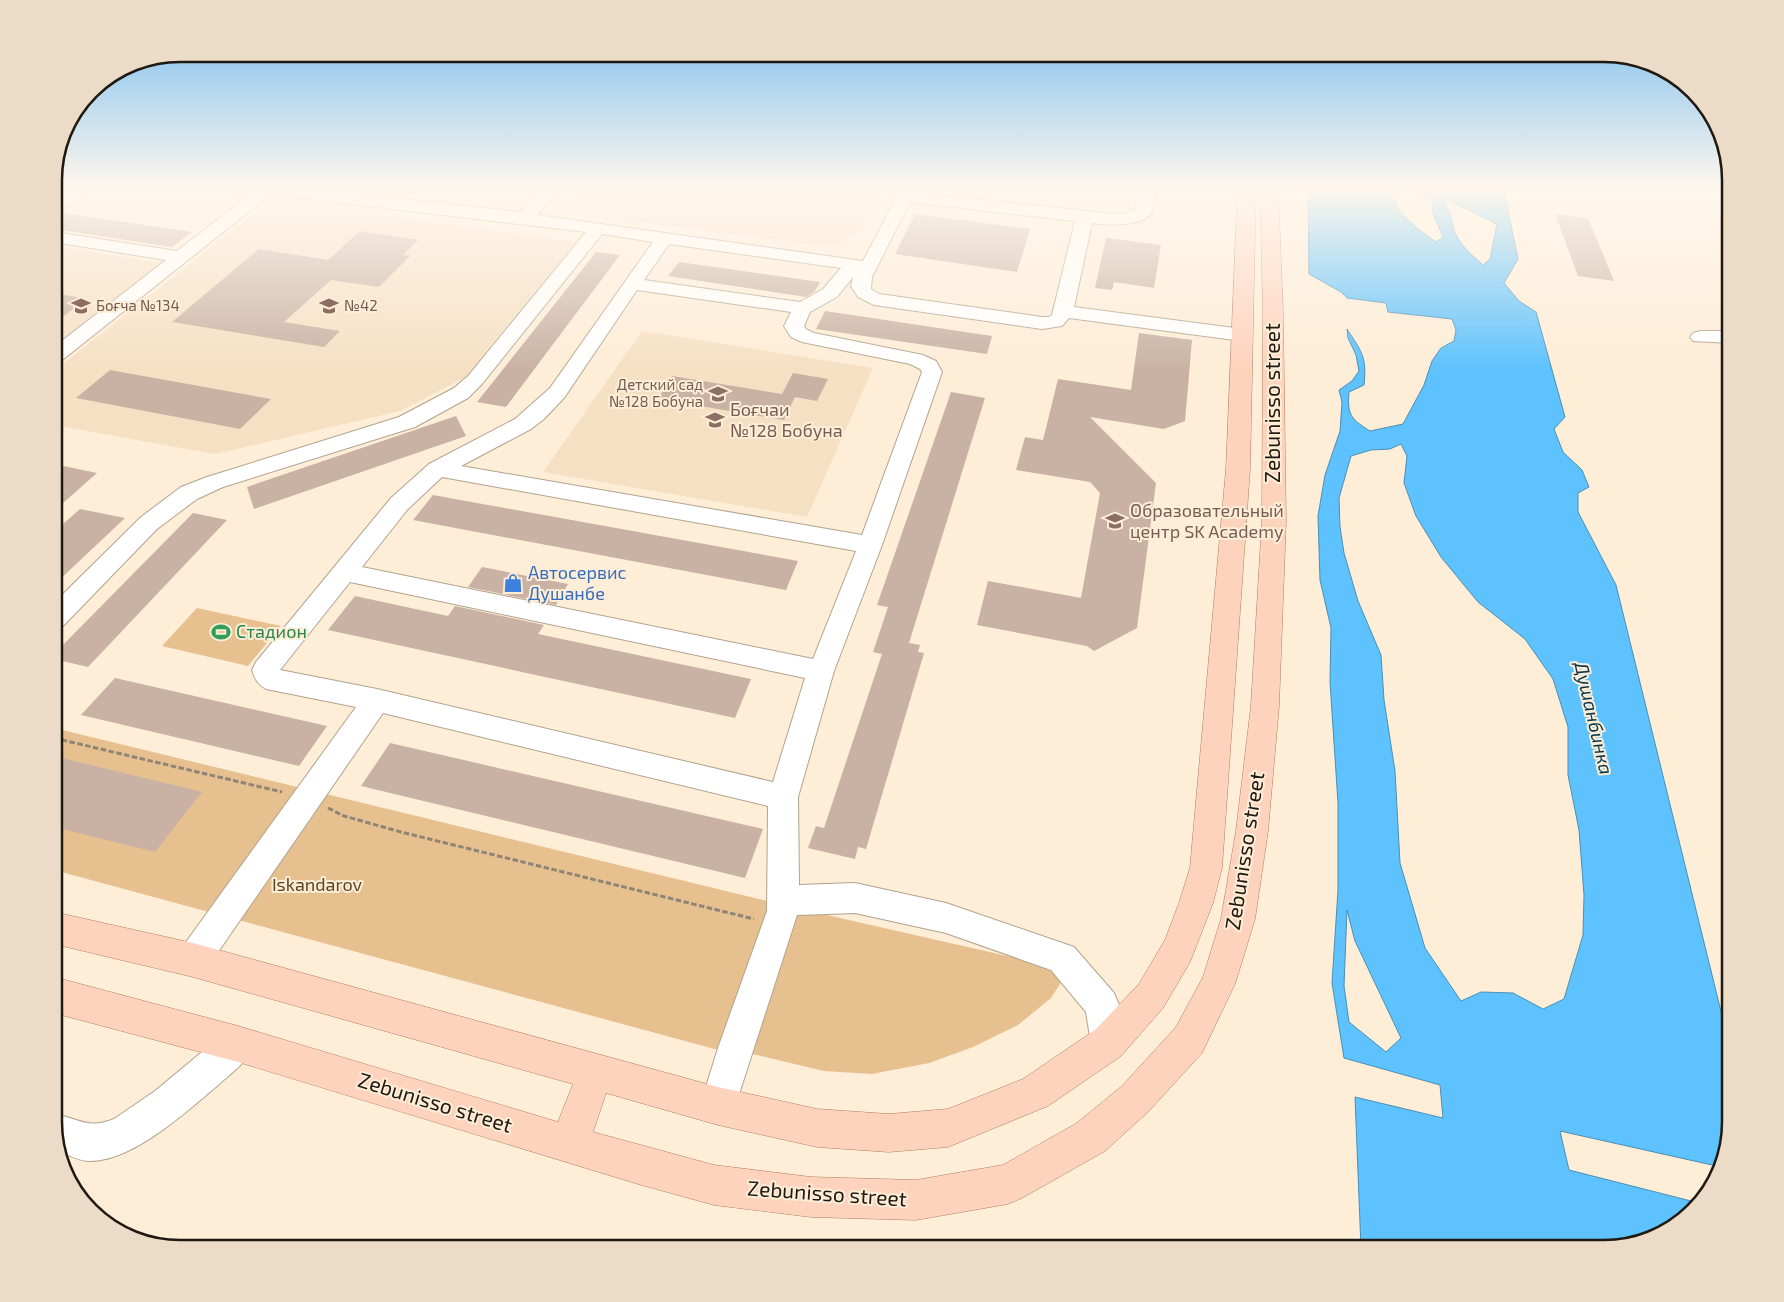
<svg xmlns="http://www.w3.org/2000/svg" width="1784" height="1302" font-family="'Exo 2',sans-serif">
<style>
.built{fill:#f6e0c4}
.green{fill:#e6c18f}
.water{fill:#5dc2fd;stroke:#4a8fb6;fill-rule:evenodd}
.building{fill:#c9b2a3}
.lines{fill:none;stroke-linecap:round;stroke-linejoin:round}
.minor-casing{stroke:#b2a38e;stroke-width:2}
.major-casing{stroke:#af7e64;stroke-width:1}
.path{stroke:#8f8475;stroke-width:3;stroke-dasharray:5.5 2.5;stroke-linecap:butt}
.minor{fill:#fff;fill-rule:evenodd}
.major{fill:#fed3bd;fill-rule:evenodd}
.labels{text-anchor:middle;stroke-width:4;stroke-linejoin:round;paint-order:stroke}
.far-education-label{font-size:15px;fill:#785e54;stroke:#feedd7;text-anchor:start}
.education-label{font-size:18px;fill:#785e54;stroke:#feedd7;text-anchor:start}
.shop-label{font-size:18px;fill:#366cbe;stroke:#feedd7;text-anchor:start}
.leisure-label{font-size:18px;fill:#27864d;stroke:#feedd7;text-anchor:start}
.park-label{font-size:18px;fill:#5e4420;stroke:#feedd7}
.water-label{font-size:19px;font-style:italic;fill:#0a374e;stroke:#feedd7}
.near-street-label{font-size:21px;fill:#1f1911;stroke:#feedd7}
.rim{fill:none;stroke:#1f1911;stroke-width:2.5}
</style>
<rect width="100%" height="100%" fill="#feedd7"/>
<path class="built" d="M588 187H882L862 229 832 247 565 213Z
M271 200 576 242 464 378 400 411 215 454 54 425V371Z
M54 246 163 263 54 348Z
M642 331 873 368 807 517 543 472Z"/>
<path class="green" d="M197 608 281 626 248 666 162 646Z
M54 728 767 901 772 932 722 1051 54 870Z
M805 910 1069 970 1051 998 1018 1025 973 1047 929 1063 872 1074 824 1071 748 1053 794 919Z"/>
<path class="water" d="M1308 187H1388L1399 211 1418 229 1436 242 1443 237 1433 214 1432 199 1424 197 1419 187H1503L1518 259 1504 283 1519 301 1536 312 1565 417 1554 429 1563 452 1582 470 1589 487 1578 493V512L1616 585 1730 1048V1122L1721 1167 1560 1131 1569 1170 1699 1203 1660 1235 1604 1248H1361L1355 1097 1443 1118 1440 1085 1344 1058 1332 983 1338 890V803L1330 682 1331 628 1320 580 1318 516 1325 475 1340 431 1342 402 1339 390 1352 381 1359 371 1356 355 1348 338 1347 329C1362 352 1367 357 1364 385L1349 392C1347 415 1351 419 1370 431L1403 424 1424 385 1432 361 1441 348 1454 341 1456 330 1452 319 1388 312 1386 303 1347 298 1341 292 1309 274ZM1444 198 1497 224 1490 259 1483 265C1465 249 1455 241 1451 217 1449 210 1445 205 1444 198ZM1401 444 1407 456 1404 483 1416 516 1441 557 1478 602 1525 639 1553 679 1568 727V775L1579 830 1584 895 1583 935 1564 999 1543 1009 1513 993 1481 992 1461 1001 1425 948 1400 863 1395 771 1384 700 1381 655 1358 601 1344 553 1340 527 1339 498 1351 456 1371 450 1390 449ZM1347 910 1355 941 1401 1038 1386 1052 1349 1022 1344 986Z"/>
<path class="building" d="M64 213 192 232 172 247 54 229V216Z
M915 214 1030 229 1017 272 895 254Z
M1555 214 1588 218 1614 281 1578 276Z
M360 231 418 240 403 255 410 256 379 287 331 280 284 322 340 331 324 347 172 322 259 249 328 260Z
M1106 238 1161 245 1154 288 1114 282 1112 290 1095 288Z
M596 252 620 255 506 407 477 402Z
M679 262 820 282 815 291 806 297 668 276Z
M54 293 87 299 54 323Z
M825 311 992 336 987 354 816 329Z
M1139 333 1192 340 1185 421 1164 429 1090 417 1156 483 1137 628 1094 651 1087 646 977 625 988 581 1081 598 1100 493 1090 482 1016 470 1025 437 1043 440 1058 379 1131 390Z
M110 370 271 399 240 429 76 398Z
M793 373 828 379 817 401 795 397 784 420 658 399 672 376 782 394Z
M951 392 985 398 909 643 920 645 918 652 924 653 866 849 858 847 855 859 808 848 816 826 824 828 882 654 873 652 888 607 877 605Z
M456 416 466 436 254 509 247 487Z
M54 464 97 473 54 511Z
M433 495 798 561 786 590 413 520Z
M80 509 125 518 54 585V532Z
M193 513 227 520 88 667 54 659V654Z
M482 567 568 584 556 605 468 587Z
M355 596 448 616 455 606 544 625 538 634 751 679 735 718 328 630Z
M115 678 327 726 299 766 81 715Z
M390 743 763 829 745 878 361 786Z
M54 756 202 792 155 852 54 827Z"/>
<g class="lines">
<g class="minor-casing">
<path id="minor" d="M75 187H95L60 213 54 214V201Z
M220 187 301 188 520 212 543 187H561L537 215 863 261 902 187H918L915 193 1115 214 1125 213 1135 209 1140 187H1156C1155 195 1154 204 1152 211 1145 228 1106 225 1092 223L1074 307 1242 329 1249 331 1252 335 1249 339 1242 341 1069 318 1062 326 1042 329 874 305 858 297 851 286 853 277 837 297 810 312 804 326 806 329 814 333 923 355 936 361 942 372 882 545 834 671 798 797 799 885 855 883 946 903 1074 947 1114 993 1119 1005 1125 1043 1120 1055 1108 1060 1096 1055 1091 1043 1086 1012 1051 970 946 933 855 913 797 915 731 1119 718 1124 705 1119 700 1106 718 1048 767 911 768 806 383 713 205 971 193 976 181 971 177 960 181 949 356 707 266 689C258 684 255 680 252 670L256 662 391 498 429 464 515 419 550 388 653 242 602 234 482 384 468 398 415 427 223 487 197 499 157 529 63 626 54 629V603L141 517 181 487 207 477 399 417 454 388 468 376 586 232 301 198H266L61 361 54 363V347L166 260 54 242V232L177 251 248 196 222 190ZM910 202 1075 221 1052 315 1049 317H1042L879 294 871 289 872 277ZM669 244 841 268 823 289 800 302 644 280ZM637 290 791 312 784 326 791 337 802 342 910 364 920 369 922 372 862 535 461 466 531 429 544 419 564 398ZM442 477 856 551 813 659 362 567 407 510ZM350 582 805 678 773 782 377 689 280 670Z
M1700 331H1730V343L1693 341 1690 337 1693 333Z
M238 1027 250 1032 255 1044C248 1062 231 1073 217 1086 186 1112 133 1161 90 1161 80 1161 70 1156 61 1152L54 1130V1114C78 1118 88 1130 114 1119L155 1091 226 1032Z"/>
</g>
<g class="major-casing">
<path id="major" d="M1238 187H1256L1250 469 1222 868 1213 903 1190 962 1163 1008 1121 1056 1048 1106 948 1147 889 1152 817 1147 718 1125 606 1093 593 1132 714 1165 811 1177 916 1180 1003 1165 1077 1123 1122 1086 1176 1027 1203 977 1221 919 1236 831 1251 706 1262 521 1263 312 1260 187H1278L1283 312 1286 521 1279 706 1268 831 1255 919 1235 984 1202 1053 1148 1112 1105 1151 1022 1198 1008 1204 916 1220 811 1217 714 1205 638 1184 238 1062 54 1013V977L238 1026 558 1122 573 1084 193 977 54 944V912L193 943 718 1087 817 1109 889 1114 948 1109 1023 1079 1095 1030 1139 984 1165 940 1179 903 1190 868 1226 469Z"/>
</g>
<path class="path" d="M54 738 282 792
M328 808 344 816 401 832 754 919"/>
<use href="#minor" class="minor"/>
<use href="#major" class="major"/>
</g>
<linearGradient id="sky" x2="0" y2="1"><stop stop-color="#70baf0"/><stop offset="0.51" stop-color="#fff7ed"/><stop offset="1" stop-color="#fff7ed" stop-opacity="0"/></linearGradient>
<rect width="1784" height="370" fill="url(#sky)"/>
<defs>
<g id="school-bare" transform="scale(1.5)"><path d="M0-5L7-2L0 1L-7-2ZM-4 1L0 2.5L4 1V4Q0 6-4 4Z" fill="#8d6e63" stroke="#feedd7" stroke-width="2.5" paint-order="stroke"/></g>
<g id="university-bare" transform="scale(1.5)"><path d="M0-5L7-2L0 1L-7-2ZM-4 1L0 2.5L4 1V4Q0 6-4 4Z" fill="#8d6e63" stroke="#feedd7" stroke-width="2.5" paint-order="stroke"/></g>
<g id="shop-bare" transform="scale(1.5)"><path d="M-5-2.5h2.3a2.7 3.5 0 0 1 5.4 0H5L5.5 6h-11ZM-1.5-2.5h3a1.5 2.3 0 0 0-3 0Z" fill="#3f7fe0" stroke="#feedd7" stroke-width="2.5" paint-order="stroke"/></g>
<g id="stadium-bare" transform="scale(1.5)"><path d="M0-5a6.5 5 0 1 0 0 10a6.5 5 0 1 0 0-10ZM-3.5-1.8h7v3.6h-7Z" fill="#2e9e5b" stroke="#feedd7" stroke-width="2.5" paint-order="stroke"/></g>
</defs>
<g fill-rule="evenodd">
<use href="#school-bare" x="81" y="306"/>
<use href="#school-bare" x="329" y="306"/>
<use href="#school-bare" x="718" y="394"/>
<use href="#school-bare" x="715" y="420"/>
<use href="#university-bare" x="1115" y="521"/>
<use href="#shop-bare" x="513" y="583"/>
<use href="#stadium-bare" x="221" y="632"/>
</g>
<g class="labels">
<g class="far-education-label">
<text x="96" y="311">Боғча №134</text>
<text x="344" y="311">№42</text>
<text x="703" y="390" text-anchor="end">Детский сад<tspan x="703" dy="17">№128 Бобуна</tspan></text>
</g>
<g class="education-label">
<text x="730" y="416">Боғчаи<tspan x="730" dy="21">№128 Бобуна</tspan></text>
<text x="1130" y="517">Образовательный<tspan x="1130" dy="21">центр SK Academy</tspan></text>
</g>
<g class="shop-label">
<text x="528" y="579">Автосервис<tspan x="528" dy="21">Душанбе</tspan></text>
</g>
<g class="leisure-label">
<text x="236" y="638">Стадион</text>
</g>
<g class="park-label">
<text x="317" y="891">Iskandarov</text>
</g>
<g class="water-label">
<text transform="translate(1594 718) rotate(77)" y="7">Душанбинка</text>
</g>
<g class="near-street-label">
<text transform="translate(1273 403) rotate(-90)" y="7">Zebunisso street</text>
<text transform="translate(1245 851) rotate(-81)" y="7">Zebunisso street</text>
<text transform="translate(435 1103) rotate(17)" y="7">Zebunisso street</text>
<text transform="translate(827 1194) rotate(4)" y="7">Zebunisso street</text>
</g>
</g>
<path d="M0 0H1784V1302H0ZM180 62H1604A118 118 0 0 1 1722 180V1122A118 118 0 0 1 1604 1240H180A118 118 0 0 1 62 1122V180A118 118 0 0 1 180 62Z" fill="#ecdcc7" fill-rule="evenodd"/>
<path class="rim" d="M180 62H1604A118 118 0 0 1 1722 180V1122A118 118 0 0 1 1604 1240H180A118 118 0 0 1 62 1122V180A118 118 0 0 1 180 62Z"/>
</svg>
